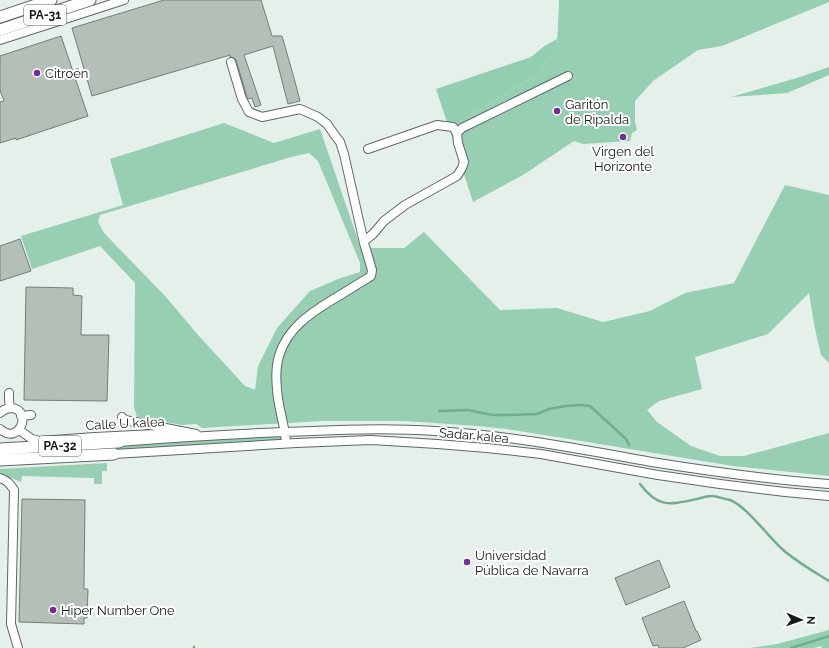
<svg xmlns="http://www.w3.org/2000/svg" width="829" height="648" font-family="Raleway,sans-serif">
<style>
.green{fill:#96cfb2;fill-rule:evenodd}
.forest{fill:#91cfb0}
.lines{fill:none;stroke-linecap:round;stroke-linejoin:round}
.stream{stroke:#71ae90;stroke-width:2.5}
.building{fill:#b4bfb8;stroke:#737e78}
.minor-casing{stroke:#5e6863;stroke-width:10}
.highway-casing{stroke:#5e6863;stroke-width:13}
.minor{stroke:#fff;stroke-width:8}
.highway{stroke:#fff;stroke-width:11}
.poi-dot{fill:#762a9c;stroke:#fff;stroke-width:1.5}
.labels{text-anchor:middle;stroke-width:4;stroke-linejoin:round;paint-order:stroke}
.shield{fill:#fff;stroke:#5b5e5d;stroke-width:1}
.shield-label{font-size:12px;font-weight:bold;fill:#151917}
.poi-label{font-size:13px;fill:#151917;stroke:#fff;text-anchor:start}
.street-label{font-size:13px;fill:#151917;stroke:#fff}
</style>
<rect width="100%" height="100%" fill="#e5f0ea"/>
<path class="green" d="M559 0H829V2L722 46 698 50 653 81 635 101V122L637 130 632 133 630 141 583 144 574 141 523 175 473 202 447 122 459 121 473 113 493 102 517 86 537 76 546 61 554 51 557 44 559 3Z
M224 123 274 143 320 129 360 246 374 248H404L424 232 500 310 557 308 603 322 650 311 685 293 734 283 785 185 829 195V363L821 355 815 329 809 293 768 334 695 357 702 389 659 401 647 410 657 422 691 446 720 456H744L829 433V476L733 466 569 439 507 429 478 426 405 421H322L202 428 196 424 182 425 137 417 134 407 135 283 100 246 32 269 21 236 123 205 110 159ZM309 153 318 161 360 263V272L338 279 310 291 277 328 258 366 255 390 245 386 198 335 166 297 104 233 98 222 100 215 291 157Z
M282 436V440L0 456V453Z
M107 463V471H102V484H94V478L22 476 21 482 0 473V469Z"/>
<path class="forest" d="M557 39V44L554 51 546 61 537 76 517 86 493 102 473 113 458 122H447L436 89 531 57 543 47Z
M829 67V75L787 93 731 97 800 77Z
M829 630V648H822L821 646 814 648H750L777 644Z"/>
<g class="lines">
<path class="stream" d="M439 411 468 410 492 415H510L537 414 549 409 566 406 582 405 590 406 626 439 629 445
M640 484C658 508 669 505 697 499 701 498 707 496 712 496 717 496 724 499 730 500 746 506 767 535 781 548 795 561 813 571 829 581
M194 647V648
M791 648 820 639 829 636"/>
</g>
<path class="building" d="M164 0H261L272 36H282L294 78 300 101 288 104 273 46 244 55 261 105 255 107 252 98 248 99 247 97 236 60 234 58 230 57V55L92 96 72 28Z
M61 36 88 116 16 140V138L0 143V102L4 101 0 90V56Z
M20 239 31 271 0 281V246Z
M26 287 73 288V295L82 296 81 335H109L107 401 24 400Z
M22 499 85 500 84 584V589H88L87 618H84V624L19 622Z
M659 560 670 587 626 605 615 578Z
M684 601 696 631H697L701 640 683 648H659L658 645 653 646 642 618Z"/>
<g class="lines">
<g class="minor-casing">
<path id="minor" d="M0 40 124 0
M231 62 242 99 249 112 262 117 300 109 318 117 327 124 334 134 340 142 344 154 364 243 372 270 371 276 368 278C356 285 344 293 332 300 309 314 287 329 279 356 276 366 276 379 277 389 278 408 285 425 286 443
M368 149 437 125 453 127 457 133
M364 241 373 234 384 221 405 205 457 176 462 168 464 162 458 143 457 133 462 128 568 76
M9 393V400L10 408
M0 413C3 410 7 408 12 408 33 411 19 446 0 429
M21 416 31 415
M122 417 125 420 196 434
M19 430 32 439 40 441 95 437 175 433
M119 442C184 437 248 433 313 431 353 429 394 428 435 431 510 435 584 450 658 463 715 472 772 480 829 484
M114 454 296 443 371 440 437 444 487 448 541 454 658 475 720 484 785 492 829 496
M0 478C7 480 10 484 14 490L11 624 18 648"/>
</g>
<g class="highway-casing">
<path id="highway" d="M0 17 51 0
M0 30 90 0
M0 449 119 442
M0 460 114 454"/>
</g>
<use href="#minor" class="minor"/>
<use href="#highway" class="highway"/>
</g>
<g class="poi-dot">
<circle cx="37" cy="73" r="4"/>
<circle cx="557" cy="111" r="4"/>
<circle cx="623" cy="137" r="4"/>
<circle cx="467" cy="562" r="4"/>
<circle cx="53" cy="610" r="4"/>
</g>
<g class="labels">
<g class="shield">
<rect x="24" y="5" width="42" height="20" rx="3"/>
<rect x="39" y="436" width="42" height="20" rx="3"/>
</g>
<g class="shield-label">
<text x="45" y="19">PA-31</text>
<text x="60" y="450">PA-32</text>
</g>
<g class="poi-label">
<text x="45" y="78">Citroën</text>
<text x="565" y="109">Garitón<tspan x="565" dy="15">de Ripalda</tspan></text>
<text x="623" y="156" text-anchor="middle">Virgen del<tspan x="623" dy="15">Horizonte</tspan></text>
<text x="475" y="560">Universidad<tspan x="475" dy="15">Pública de Navarra</tspan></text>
<text x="61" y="615">Hiper Number One</text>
</g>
<g class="street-label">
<text transform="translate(125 423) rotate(-3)" y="5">Calle U kalea</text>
<text transform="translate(474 435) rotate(5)" y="5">Sadar kalea</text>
</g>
</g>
<g transform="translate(801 620) rotate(92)" stroke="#ffffff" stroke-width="3" paint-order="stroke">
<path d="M0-3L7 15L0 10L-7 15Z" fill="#151917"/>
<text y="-6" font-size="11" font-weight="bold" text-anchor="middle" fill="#151917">N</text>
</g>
</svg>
